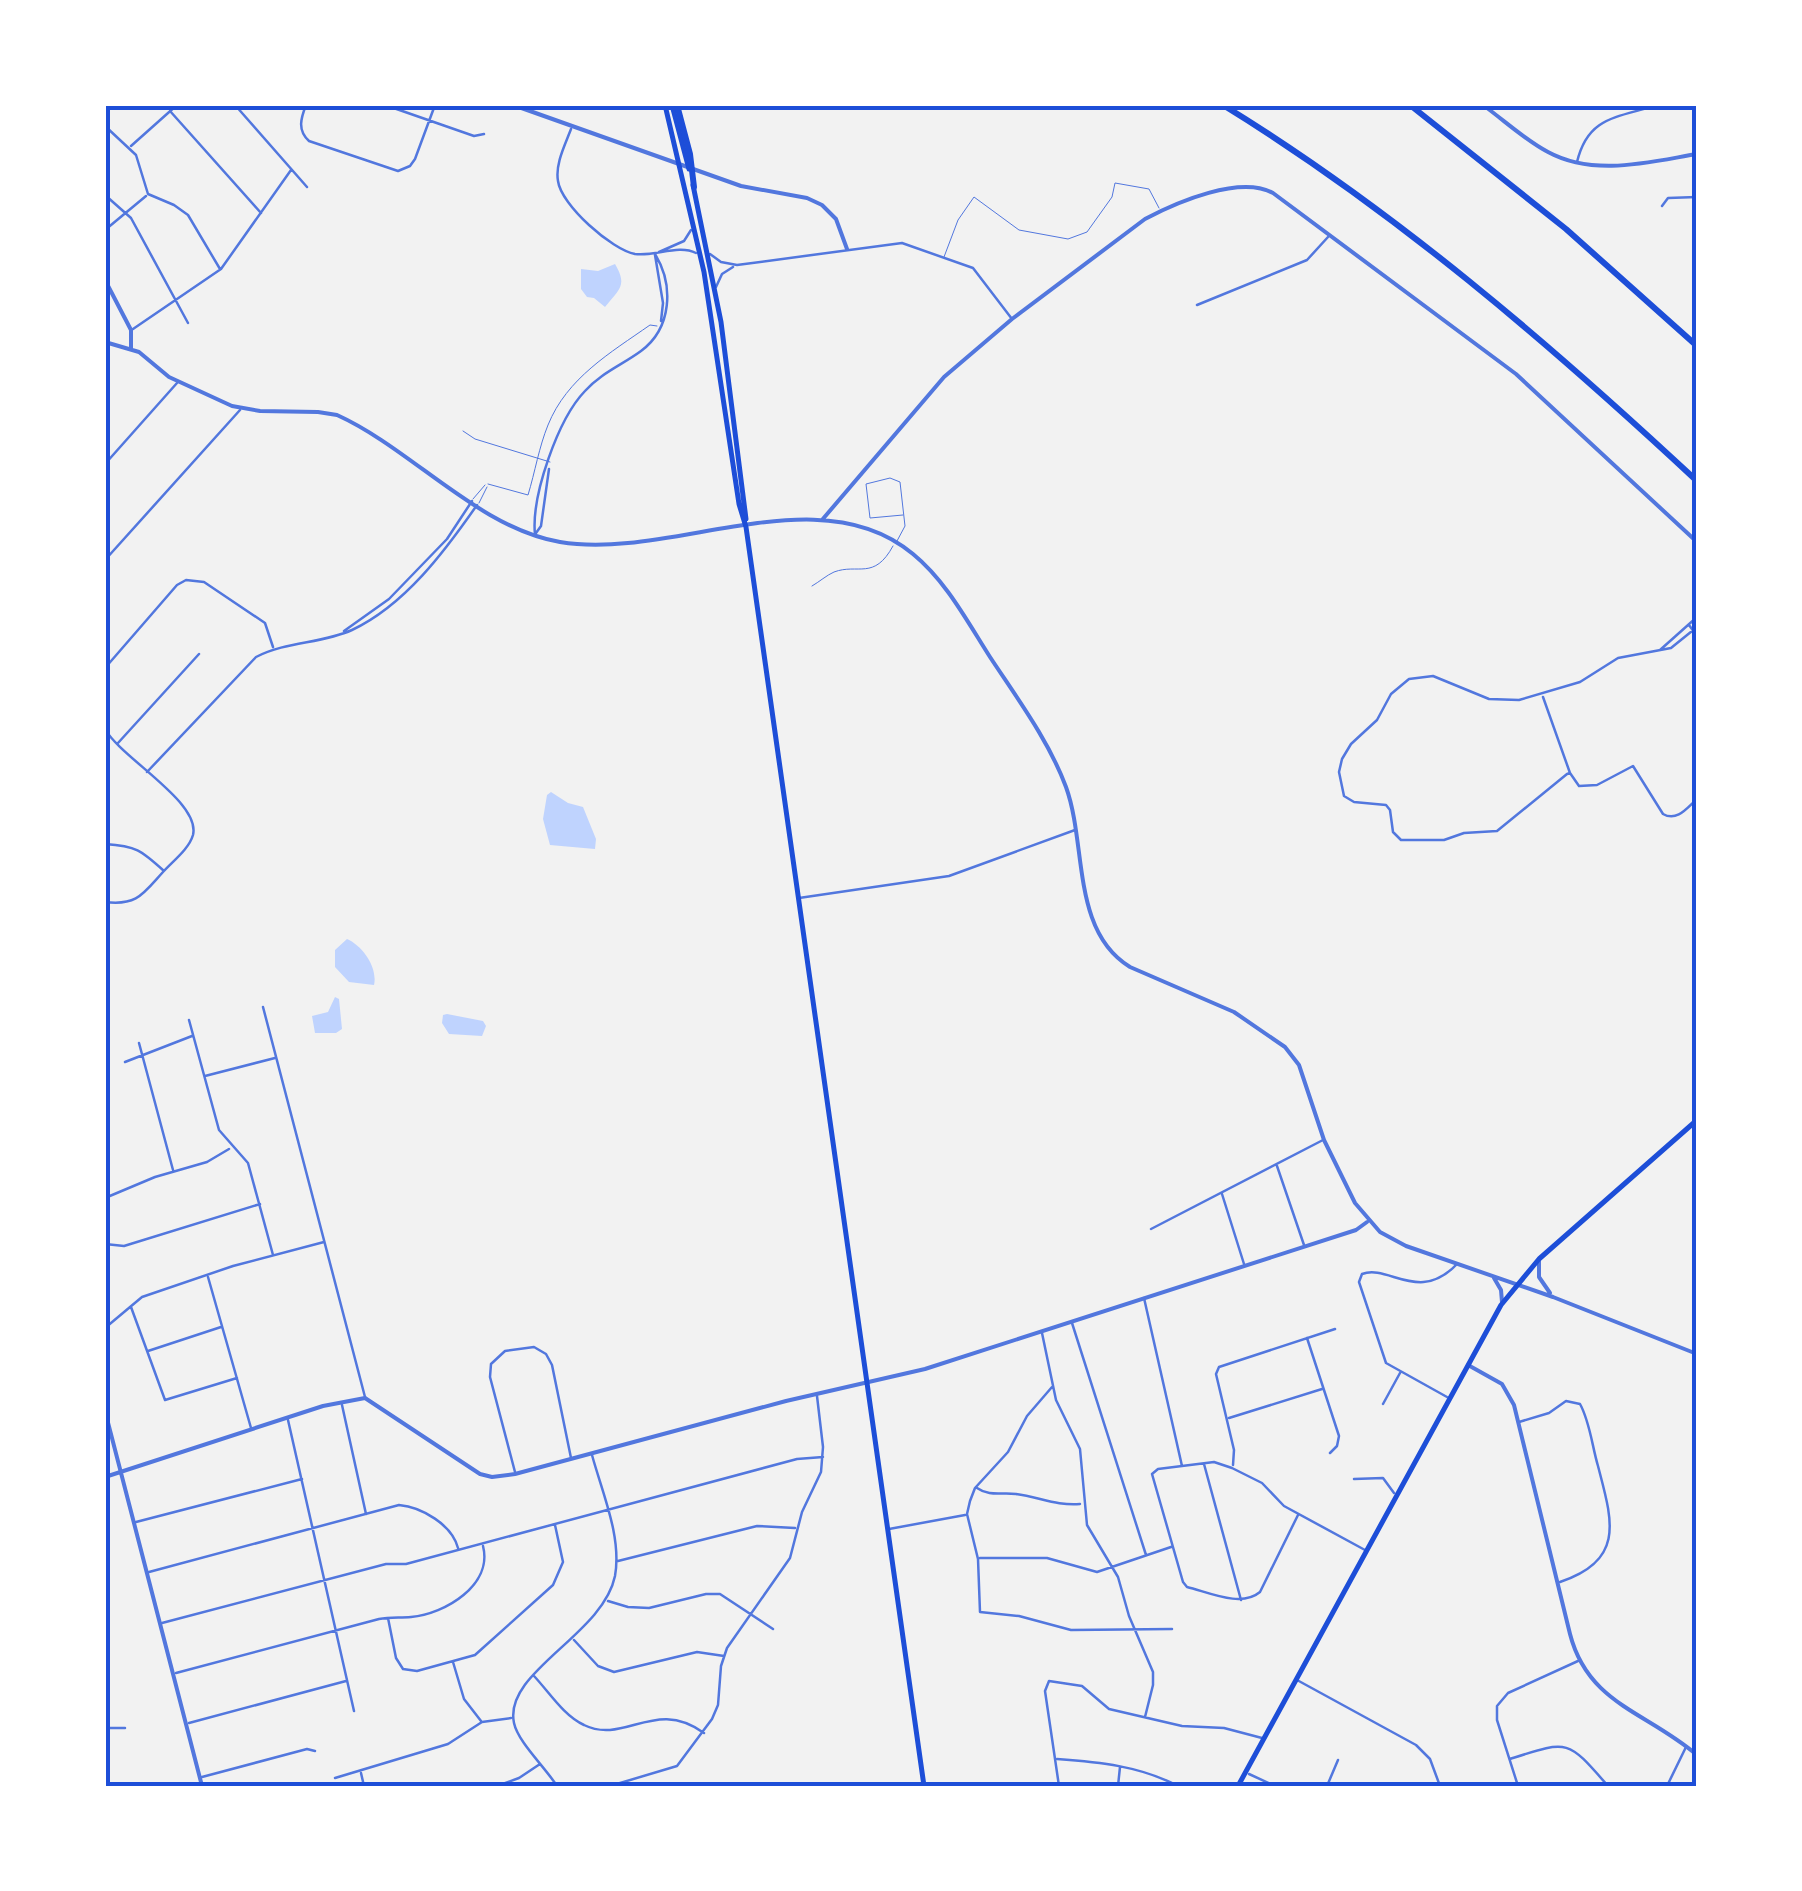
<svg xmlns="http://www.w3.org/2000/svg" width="1802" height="1891" font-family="'DM Sans',sans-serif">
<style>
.water{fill:#bfd3fe}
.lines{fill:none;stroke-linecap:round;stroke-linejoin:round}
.service{stroke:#5277de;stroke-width:1}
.minor{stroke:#5277de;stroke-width:2.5}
.tertiary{stroke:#5277de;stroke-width:4}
.primary{stroke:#1d4ed8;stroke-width:5}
.trunk{stroke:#1d4ed8;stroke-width:5}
.motorway{stroke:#1d4ed8;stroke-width:6}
.neatline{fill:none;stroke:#1d4ed8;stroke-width:4}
</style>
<rect width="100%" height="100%" fill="#f2f2f2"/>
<path class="water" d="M615 264C628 286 619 289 605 307L594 298 587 297 581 289V269L598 271Z
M551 792 568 803 583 807 596 839 595 849 550 845 543 819 547 795Z
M347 939C363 946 378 968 374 985L349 982 335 967V950Z
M335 997 339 999 342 1029 336 1033H315L312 1016 328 1012Z
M447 1014 483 1021 486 1026 482 1036 449 1034 442 1023 443 1015Z"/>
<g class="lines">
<path class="service" d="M944 257 958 220 974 197 1019 230 1068 239 1087 232 1112 197 1115 183 1149 189 1159 208
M463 431 475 439 550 462
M488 484 528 495C535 472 539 447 548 425 567 378 610 353 650 325L657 326
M473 499 485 485
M479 503 487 487
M897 541 905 526 900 482 890 478 866 484 870 518 903 515
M812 586C819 582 827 575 834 572 858 563 874 581 893 546"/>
<path class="minor" d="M235 105 307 187
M306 105C301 118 297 130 309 141L398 171 410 166 415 159 435 105
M385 105 474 136 484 134
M170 111 261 213
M105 126 136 155 148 194 174 205 188 215 220 269
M571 129C565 145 555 164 558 181 561 205 612 250 635 254 655 257 678 244 696 253
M131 146 177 105
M1577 162C1588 116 1617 118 1657 105
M105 195 131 218 188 323
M1662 206 1668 198 1697 197
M105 230 146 196
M659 252 684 241 691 230
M710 254 721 262 737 265 902 243 973 268 1012 319
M655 255 663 303 661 321
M716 287 722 274 733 267
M1197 305 1307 260 1328 237
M133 329 221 269 291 170
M105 464 177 383
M536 533 541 526 549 469
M535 535C531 496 558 419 585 391 601 373 622 365 641 351 672 328 674 285 655 254
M105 560 240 410
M1689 625 1697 636
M1697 627 1671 648 1618 658 1580 682 1519 700 1489 699 1433 676 1409 679 1391 694 1377 720 1351 744 1342 759 1339 772 1344 796 1354 802 1386 805 1390 810 1393 832 1401 840H1444L1464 833 1497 831 1567 774 1570 773 1579 786 1597 785 1633 766 1663 814C1677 822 1687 808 1697 799
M344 631 389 599 447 539 472 501
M1660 650 1697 617
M105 668 177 585 186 580 204 582 265 623 273 647
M1543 697 1570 773
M105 729C121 758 201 802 193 835 189 849 173 861 163 872 143 894 137 906 105 902
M118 743 199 654
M147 772 256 657C287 641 321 644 352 630 405 605 445 551 477 505
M105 844C136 846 141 850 164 871
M799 898 949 876 1075 830
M263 1007 365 1397
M189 1020 219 1130 248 1163 273 1255
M139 1043 173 1170
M125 1062 192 1036
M205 1076 275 1058
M1277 1166 1304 1245
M1222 1194 1244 1264
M105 1198 155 1177 207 1162 229 1149
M1151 1229 1323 1140
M105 1244 124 1246 260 1204
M208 1277 251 1428
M1144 1298 1182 1466
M131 1307 165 1400 237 1378
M1072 1323 1146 1555
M105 1328 142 1297 233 1266 324 1242
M1042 1333 1056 1400 1080 1449 1087 1525 1118 1577 1129 1616 1153 1672V1685L1145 1717
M1307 1338 1339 1436 1337 1446 1330 1453
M148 1351 221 1327
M1052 1387 1027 1416 1008 1452 975 1488 970 1501 967 1514 978 1559 980 1612 1019 1616 1071 1630 1172 1629
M1447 1397 1386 1363 1359 1282 1362 1274C1389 1264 1419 1304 1457 1264
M1383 1404 1400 1373
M342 1405 366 1514
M1229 1418 1322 1389
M288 1420 354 1711
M1519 1422 1549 1413 1566 1401 1580 1404C1590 1422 1592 1446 1598 1466 1612 1520 1626 1560 1560 1582
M1204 1464 1241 1600
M1233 1465 1234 1450 1216 1374 1219 1367 1335 1329
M515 1472 490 1377 491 1364 505 1351 534 1347 546 1354 552 1365 571 1458
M1354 1479 1383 1478 1394 1493
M977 1488C990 1497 1001 1492 1016 1494 1039 1497 1057 1506 1080 1504
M1298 1515 1260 1592C1241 1608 1208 1592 1187 1587L1183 1582 1152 1474 1158 1469 1214 1462 1232 1468 1262 1483 1284 1506 1365 1550
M136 1522 302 1479
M889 1529 965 1515
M980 1558H1047L1097 1572 1171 1547
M618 1561 757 1526 795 1528
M149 1572 399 1505C422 1507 452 1525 458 1548
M608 1601 628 1607 649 1608 706 1594H720L773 1629
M388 1618 396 1658 403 1669 417 1671 475 1655 553 1585 563 1562 555 1525
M162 1623 386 1564H406L797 1459 823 1457
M574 1640 598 1666 614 1672 697 1652 724 1656
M453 1662 464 1699 481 1721
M176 1673 379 1619C390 1617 400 1618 411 1617 445 1614 493 1585 483 1546
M534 1676C549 1692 564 1716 584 1725 625 1745 655 1697 704 1733
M1297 1680 1416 1745 1430 1759 1440 1786
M189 1723 346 1681
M105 1728H125
M1057 1759C1099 1762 1140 1766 1178 1786
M1510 1759C1569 1740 1567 1739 1608 1786
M361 1773 364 1786
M1249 1774 1275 1786
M202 1777 307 1749 315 1751
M335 1778 448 1744 482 1722 511 1718
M497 1786 519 1778 540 1764
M557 1786C545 1767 518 1742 514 1723 503 1672 603 1635 615 1576 622 1537 602 1492 592 1455
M610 1786 677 1766 712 1719 718 1705 721 1666 727 1648 790 1558 802 1512 821 1472 823 1447 817 1396
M1059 1786 1045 1691 1049 1681 1082 1686 1109 1709 1182 1726 1224 1728 1262 1738
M1118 1786 1120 1767
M1327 1786 1338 1760
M1518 1786 1497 1720V1706L1508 1693 1578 1661
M1667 1786 1686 1747"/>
<path class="tertiary" d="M513 105 741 186 807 198 822 205 836 219 847 249
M1483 105C1505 121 1525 140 1548 152 1594 177 1649 162 1697 154
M105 280 131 330V348
M105 342 139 352 169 377 232 406 260 411 318 412 337 415C412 449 478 528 560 542 671 561 818 474 913 554 946 581 967 621 990 657 1017 698 1049 741 1066 787 1087 845 1071 931 1130 967L1234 1012 1285 1047 1299 1065 1324 1140 1355 1203 1380 1232 1406 1246 1553 1297 1697 1354
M822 520 944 377 1012 319 1145 219C1177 202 1240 175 1273 193L1516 374 1697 542
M1539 1261V1277L1550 1293
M1494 1278 1501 1290 1502 1302
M1468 1365 1502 1384 1514 1405 1570 1634C1588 1704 1647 1712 1697 1755
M105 1411 202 1786
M105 1477 323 1406 365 1398 480 1474 492 1477 515 1474 786 1401 925 1369 1356 1230 1367 1222"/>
<path class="primary" d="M1238 1786 1501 1305 1539 1259 1697 1120"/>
<path class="trunk" d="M665 105 704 272 739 504 746 527 924 1786
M672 105 689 169
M693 185 721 322 746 519"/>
<path class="motorway" d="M677 105 690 154 694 187
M1223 105C1394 210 1550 344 1697 481
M1410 105 1566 229 1697 346"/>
</g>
<rect width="1802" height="1891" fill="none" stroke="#ffffff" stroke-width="215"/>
<rect x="108" y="108" width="1586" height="1676" class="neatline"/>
</svg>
